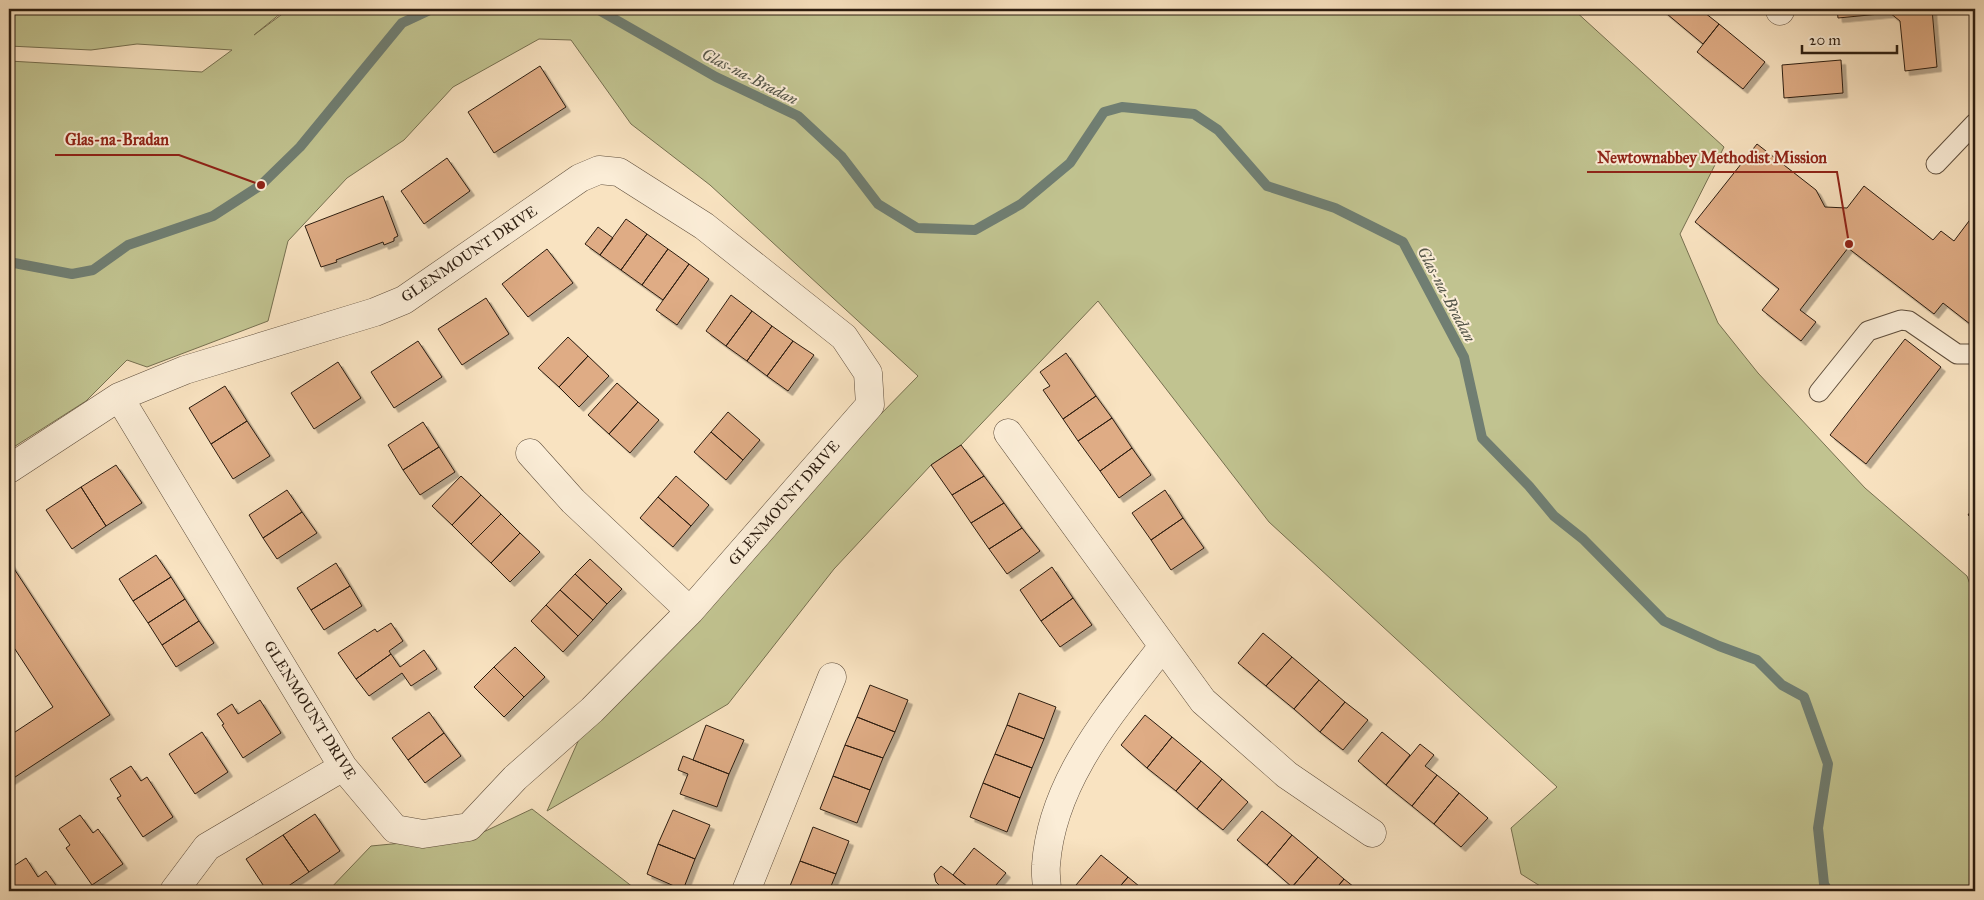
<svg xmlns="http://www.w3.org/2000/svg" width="1984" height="900" font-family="'IM FELL Great Primer',serif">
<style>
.green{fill:#c1c390;stroke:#767050}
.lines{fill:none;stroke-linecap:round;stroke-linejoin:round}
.stream{stroke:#707e72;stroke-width:10}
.building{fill:#dfac85;stroke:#2c1d10;filter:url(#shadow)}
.lane-casing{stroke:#5f4e3c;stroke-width:21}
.street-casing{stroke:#5f4e3c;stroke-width:29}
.lane{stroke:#fbedd7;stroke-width:19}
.street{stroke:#fbedd7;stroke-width:28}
.labels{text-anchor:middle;stroke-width:4;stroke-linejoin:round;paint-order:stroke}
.street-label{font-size:15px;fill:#2c1d10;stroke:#fbedd7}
.water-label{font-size:16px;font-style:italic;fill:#545549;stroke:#fbedd7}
.leader{fill:none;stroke:#8f2418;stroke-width:2}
.callout-dot{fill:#8f2418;stroke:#fbedd7;stroke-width:2}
.callout-label{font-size:16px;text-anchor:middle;font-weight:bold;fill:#8f2418;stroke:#fbedd7;stroke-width:4;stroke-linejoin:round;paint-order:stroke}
</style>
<defs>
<filter id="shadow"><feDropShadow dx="4.5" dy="4.5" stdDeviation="0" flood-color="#0004"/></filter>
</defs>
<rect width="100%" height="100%" fill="#f9e3c1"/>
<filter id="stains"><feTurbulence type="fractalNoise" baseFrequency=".004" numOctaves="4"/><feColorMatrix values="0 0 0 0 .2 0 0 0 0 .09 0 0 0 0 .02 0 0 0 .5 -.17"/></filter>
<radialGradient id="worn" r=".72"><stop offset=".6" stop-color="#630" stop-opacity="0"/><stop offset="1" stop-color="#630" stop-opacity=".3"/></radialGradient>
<path class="green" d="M9 9H286L254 35 289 9H1573L1724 147 1680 234 1718 323 1758 373 1865 488 1967 576 1975 598V891H1548L1521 874 1511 828 1557 787 1269 522 1098 301 961 445 931 465 834 569 728 704 547 811 592 710 918 376 710 185 631 124 571 40 539 39 453 87 404 140 347 178 288 241 268 321 147 367 127 360 86 401 9 450V61L202 72 232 50 137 44 91 50 9 46Z
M532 809 638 891H328L371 846 475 836Z"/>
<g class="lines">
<path class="stream" d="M597 9 716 77 798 116 842 157 878 204 917 228 975 230 1021 204 1070 163 1104 112 1122 107 1194 114 1218 130 1267 186 1335 208 1403 242 1464 357 1482 438 1529 486 1554 516 1583 539 1664 621 1719 646 1757 660 1782 685 1804 697 1828 764 1818 828 1824 884 1828 891
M9 262 72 274 93 270 128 245 213 216 261 185 300 147 402 23 432 9"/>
</g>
<path class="building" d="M1661 9H1700L1719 24 1703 44Z
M1837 9H1932L1937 67 1905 71 1900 21 1890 13 1838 18Z
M1719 24 1765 62 1743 89 1697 52Z
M1841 60 1843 93 1784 98 1782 65Z
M540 66 566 107 494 153 468 112Z
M1757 144 1816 190 1825 207 1847 208 1864 186 1933 240 1941 231 1954 241 1975 213V318L1970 324 1943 303 1934 314 1848 248 1800 310 1816 322 1801 341 1762 310 1779 289 1695 222Z
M447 158 470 191 424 224 401 191Z
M383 196 398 236 394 238V241L384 245 383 242 336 260 337 262 321 267 305 226Z
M626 219 647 234 621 270 600 255Z
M598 227 613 238 600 255 585 244Z
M647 234 668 249 642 285 621 270Z
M547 249 573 283 528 317 502 284Z
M668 249 689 264 663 300 642 285Z
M689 264 709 279 677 325 656 310Z
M731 295 752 311 726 346 706 331Z
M486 298 509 334 462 365 438 329Z
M752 311 772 326 747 361 726 346Z
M772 326 793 341 767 376 747 361Z
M568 337 588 356 559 387 538 368Z
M1905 339 1941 367 1866 464 1830 435Z
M418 341 442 377 394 408 371 372Z
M793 341 814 355 788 391 767 376Z
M1066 353 1096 396 1063 419 1043 390 1050 386 1040 372Z
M588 356 609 376 579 407 559 387Z
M338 362 361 398 314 429 291 393Z
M617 383 638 402 609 434 588 415Z
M225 386 247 421 211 444 189 408Z
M1096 396 1112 418 1078 441 1063 419Z
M638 402 659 420 630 453 609 434Z
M728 412 760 440 743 460 711 432Z
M1112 418 1132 448 1100 471 1078 441Z
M247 421 270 456 233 479 211 444Z
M423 422 439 447 403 470 388 445Z
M711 432 743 460 726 480 694 452Z
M961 445 984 476 952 495 931 465Z
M439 447 455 472 420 495 403 470Z
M1132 448 1151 475 1119 498 1100 471Z
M116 465 142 503 106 526 81 487Z
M461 476 481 495 452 525 432 506Z
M676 476 709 505 691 526 658 497Z
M984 476 1004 503 971 523 952 495Z
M81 487 106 526 72 549 46 510Z
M287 490 302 512 263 538 249 515Z
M1165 490 1183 518 1151 540 1132 513Z
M481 495 501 514 471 544 452 525Z
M658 497 691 526 673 547 640 518Z
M1004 503 1022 528 989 549 971 523Z
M1975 505V520L1968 515Z
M302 512 317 533 277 559 263 538Z
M501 514 520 533 491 563 471 544Z
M1183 518 1204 548 1171 570 1151 540Z
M1022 528 1040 551 1007 574 989 549Z
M520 533 540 552 510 582 491 563Z
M156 555 171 577 133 601 119 579Z
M590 559 622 589 607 604 575 574Z
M9 561 110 715 9 781V736L53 707 9 640Z
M336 563 350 586 311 610 297 588Z
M1052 567 1073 598 1041 621 1020 590Z
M575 574 607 604 593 620 560 590Z
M171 577 185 599 148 623 133 601Z
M350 586 362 606 324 630 311 610Z
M560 590 593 620 578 636 546 605Z
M1073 598 1092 625 1060 647 1041 621Z
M185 599 199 621 162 645 148 623Z
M546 605 578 636 563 652 531 621Z
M199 621 214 643 176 667 162 645Z
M391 623 403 641 389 651 391 654 356 679 338 653 375 629 377 632Z
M1263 633 1292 657 1266 686 1238 663Z
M515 647 545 677 524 697 494 667Z
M424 650 437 669 411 686 402 673 369 696 356 679 391 654 400 667Z
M1292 657 1319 680 1294 709 1266 686Z
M494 667 524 697 504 717 474 687Z
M1319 680 1345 702 1320 732 1294 709Z
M870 685 908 700 895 732 857 717Z
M1019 693 1056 707 1044 739 1007 725Z
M260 700 281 733 243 758 222 725 224 724 217 714 232 704 238 714Z
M1345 702 1368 720 1343 750 1320 732Z
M429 712 444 733 408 760 392 738Z
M1145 715 1172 737 1147 768 1121 745Z
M857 717 895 732 883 758 845 745Z
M706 725 744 740 729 774 693 760Z
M1007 725 1044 739 1032 768 995 754Z
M202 732 228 772 195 794 169 754Z
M1382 732 1410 755 1386 785 1358 761Z
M444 733 461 756 425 783 408 760Z
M1172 737 1201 761 1176 791 1147 768Z
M1420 744 1434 755 1425 766 1437 775 1412 806 1386 785Z
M845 745 883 758 870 790 833 776Z
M995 754 1032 768 1020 798 983 783Z
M683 756 729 774 717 807 680 794 688 774 678 770Z
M1201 761 1222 779 1197 809 1176 791Z
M131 766 141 781 147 777 173 817 143 837 117 798 121 796 110 779Z
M1437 775 1459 793 1434 824 1412 806Z
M833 776 870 790 857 823 820 809Z
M1222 779 1248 802 1223 830 1197 809Z
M983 783 1020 798 1007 832 970 817Z
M1459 793 1488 818 1461 847 1434 824Z
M673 810 710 825 695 859 658 844Z
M1262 811 1292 835 1267 865 1237 840Z
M315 814 340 851 309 872 283 835Z
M80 815 93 833 98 829 123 864 92 885 66 848 70 845 59 829Z
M813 827 849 841 836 874 800 861Z
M283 835 309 872 281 891H267L246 859Z
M1292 835 1318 857 1292 887 1267 865Z
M658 844 695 859 683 890 647 874Z
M974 848 1006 873 991 891H973L953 875Z
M1101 855 1128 877 1116 891H1083L1076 885Z
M1318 857 1344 879 1334 891H1298L1292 887Z
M26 858 38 877 46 871 60 891H15L9 882V869Z
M800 861 836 874 829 891H788Z
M941 866 953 875 973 891H939L942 888 936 882 934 874Z
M1128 877 1145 891H1116Z
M1344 879 1359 891H1334Z"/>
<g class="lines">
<g class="lane-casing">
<path id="lane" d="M1936 164 1975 123
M1819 392 1868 331 1901 320 1909 321 1957 354H1975"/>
</g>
<g class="street-casing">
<path id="street" d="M1780 11 1781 9
M599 170 619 172 704 226 844 337 868 373 870 405 690 611 592 710 515 778 469 827 423 834 395 829 343 767 119 397 185 370 375 312 404 300 580 178Z
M1008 433 1203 701 1287 775 1372 833
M530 453 573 501 690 611
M9 469 119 397
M174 891 207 847 343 767
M746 891 832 677
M1047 891C1047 883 1045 873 1046 865 1052 779 1113 711 1163 646"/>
</g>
<use href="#lane" class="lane"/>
<use href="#street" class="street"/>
</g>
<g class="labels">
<g class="street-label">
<text transform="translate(469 254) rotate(-34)" y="5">GLENMOUNT DRIVE</text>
<text transform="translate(784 503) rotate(-49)" y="5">GLENMOUNT DRIVE</text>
<text transform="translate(310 710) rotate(58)" y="5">GLENMOUNT DRIVE</text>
</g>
<g class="water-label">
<text transform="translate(750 76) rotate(27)" y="6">Glas-na-Bradan</text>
<text transform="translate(1447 294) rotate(62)" y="6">Glas-na-Bradan</text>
</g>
</g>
<path class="leader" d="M261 185L179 155H55M1849 244L1837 172H1587"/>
<g class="callout-dot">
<circle cx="261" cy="185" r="5"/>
<circle cx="1849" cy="244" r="5"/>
</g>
<g class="callout-label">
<text x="117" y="145">Glas-na-Bradan</text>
<text x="1712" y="163">Newtownabbey Methodist Mission</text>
</g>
<rect width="1984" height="900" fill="none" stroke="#f9e3c1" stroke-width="30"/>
<rect x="10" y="10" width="1964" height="880" fill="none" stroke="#2c1d10" stroke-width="2.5"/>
<rect x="15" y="15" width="1954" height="870" fill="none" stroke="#2c1d10"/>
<path d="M1802 45v8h95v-8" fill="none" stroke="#2c1d10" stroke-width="2.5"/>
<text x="1809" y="45" font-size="15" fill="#2c1d10" stroke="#fbedd7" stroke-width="4" paint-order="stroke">20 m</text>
<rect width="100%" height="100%" filter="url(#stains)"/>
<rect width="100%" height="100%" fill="url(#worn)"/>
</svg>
